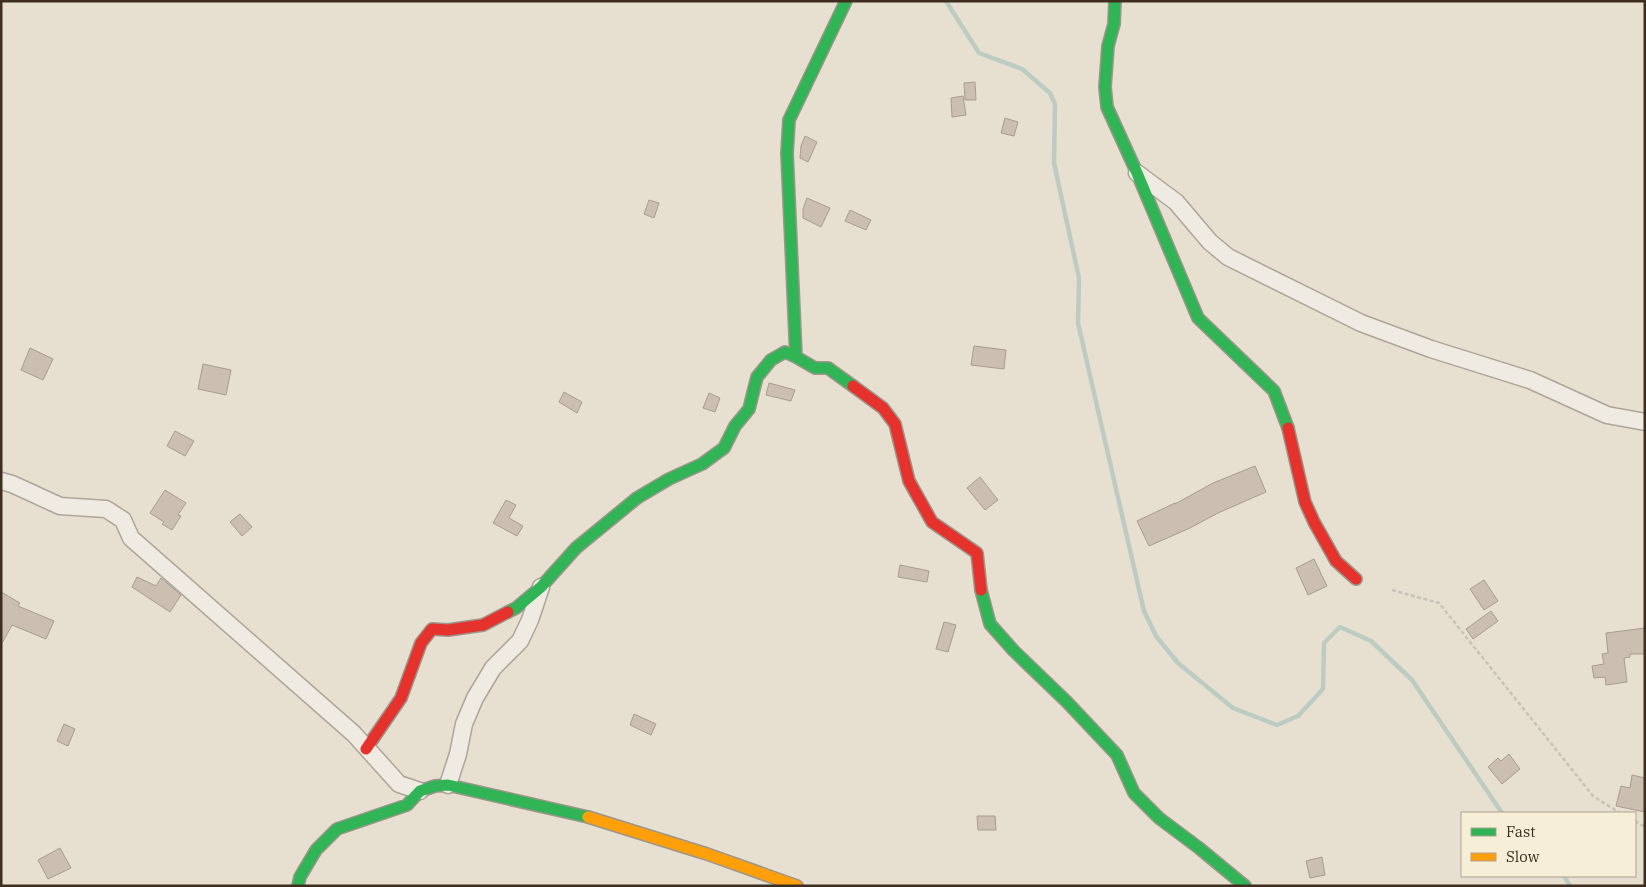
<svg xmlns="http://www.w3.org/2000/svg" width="1646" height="887" font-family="'IBM Plex Serif',serif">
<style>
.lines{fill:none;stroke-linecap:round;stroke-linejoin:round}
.stream{stroke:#bcccc2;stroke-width:4.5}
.building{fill:#cbbfb2;stroke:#a89c90}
.street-casing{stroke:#ada599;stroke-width:19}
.fast-casing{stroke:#9c958a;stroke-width:14}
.slow-casing{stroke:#9c958a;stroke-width:14}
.jam-casing{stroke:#9c958a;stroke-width:14}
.path{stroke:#c8c2b9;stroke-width:2.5;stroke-dasharray:4 2.5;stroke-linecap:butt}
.street{stroke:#efebe3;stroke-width:16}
.fast{stroke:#30b455;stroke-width:11}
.slow{stroke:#ff9f0a;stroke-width:11}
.jam{stroke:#e5322d;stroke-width:11}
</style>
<rect width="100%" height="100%" fill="#e7e0d1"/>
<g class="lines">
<path class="stream" d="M946 1 979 53 1022 69 1050 93 1055 104 1054 163 1079 278 1078 323 1144 611 1156 636 1178 663 1233 708 1277 725 1298 716 1323 689 1324 643 1340 627 1371 641 1412 680 1502 813
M1564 876 1570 886"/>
</g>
<path class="building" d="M975 82 976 100H965L964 83Z
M963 96 966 115 952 117 951 98Z
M1005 118 1018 122 1014 136 1001 133Z
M805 136 817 142 808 162 800 158 801 146Z
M807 198 830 208 821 227 803 218V209Z
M649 200 659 203 654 218 644 214Z
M850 210 871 220 866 230 845 221Z
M974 346 1006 350 1004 369 971 365Z
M30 348 53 359 43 380 21 370Z
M203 364 231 370 226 395 198 389Z
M769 383 795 390 791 401 766 395Z
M564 392 582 402 577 413 559 402Z
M709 393 720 398 715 412 703 408Z
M175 431 194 441 185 456 167 446Z
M1255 466 1266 492 1218 513 1190 528 1149 546 1137 521 1175 503V504L1213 483Z
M980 477 998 500 985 510 967 488Z
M165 490 186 503 178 515 181 516 172 530 162 524 164 522 150 513Z
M506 500 516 505 509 518 523 526 517 536 493 523Z
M240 514 252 527 242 536 230 522Z
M1314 559 1327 586 1308 595 1296 568Z
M900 565 929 571 927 582 898 577Z
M137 577 156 586 161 578 181 595 170 612 132 587Z
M1484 580 1498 601 1484 610 1470 589Z
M1 592 20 603 18 606 54 621 46 639 12 625 1 645Z
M1491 611 1498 621 1473 639 1466 629Z
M944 622 956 625 948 652 936 649Z
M1645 628V654H1630V657L1624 658 1627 682 1606 685 1605 677 1594 678 1592 666 1604 664 1602 654 1608 653 1606 633Z
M634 714 656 724 651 735 630 725Z
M64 724 75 729 68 746 57 741Z
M1509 754 1520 769 1502 784 1488 767 1498 758 1501 761Z
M1632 775 1645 778V812L1616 806 1621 786 1630 788Z
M977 816H995L996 830H978Z
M60 848 71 868 48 879 38 860Z
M1322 857 1325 875 1310 878 1306 861Z"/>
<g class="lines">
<g class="street-casing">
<path id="street" d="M1137 173 1176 202 1210 242 1228 257 1361 323 1431 349 1530 380 1607 415 1645 422
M1 481 12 484 60 506 106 509 123 520 131 538 354 734 399 784 420 791
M448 785 458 754 464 724 475 698 493 668 520 641 530 620 541 587"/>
</g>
<g class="fast-casing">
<path id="fast" d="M846 1 789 120 787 153 796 357 815 368H828L853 386
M1115 1 1114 24 1108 46 1105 87 1107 107 1137 173 1198 318 1274 391 1288 428
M981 590 990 624 1014 651 1067 702 1117 755 1134 793 1159 818 1199 848 1245 886
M508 612 516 608 541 587 576 548 637 498 669 479 702 464 724 448 735 426 749 409 757 377 771 360 785 352 796 357
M298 886 300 877 316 850 337 829 407 805 420 791 435 786 448 785 588 817"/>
</g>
<g class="slow-casing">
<path id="slow" d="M588 817 707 854 797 886"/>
</g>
<g class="jam-casing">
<path id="jam" d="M853 386 883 408 895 424 909 481 932 522 977 553 981 590
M1288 428 1305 502 1314 522 1336 561 1356 579
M366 749 401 698 421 643 432 629 448 630 483 625 508 612"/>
</g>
<path class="path" d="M1392 590 1439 603 1593 796 1620 813
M1635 821 1645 827"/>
<use href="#street" class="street"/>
<use href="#fast" class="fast"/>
<use href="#slow" class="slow"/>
<use href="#jam" class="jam"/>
</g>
<rect width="1646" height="887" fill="none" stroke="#3d2e20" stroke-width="5"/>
<rect x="1461" y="812" width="175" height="65" fill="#f7eed8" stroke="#ada18e"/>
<rect x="1471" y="828" width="25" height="8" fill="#30b455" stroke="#ada18e"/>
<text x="1506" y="837" font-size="15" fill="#3d2e20">Fast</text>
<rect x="1471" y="853" width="25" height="8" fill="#ff9f0a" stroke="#ada18e"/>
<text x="1506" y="862" font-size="15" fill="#3d2e20">Slow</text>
</svg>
